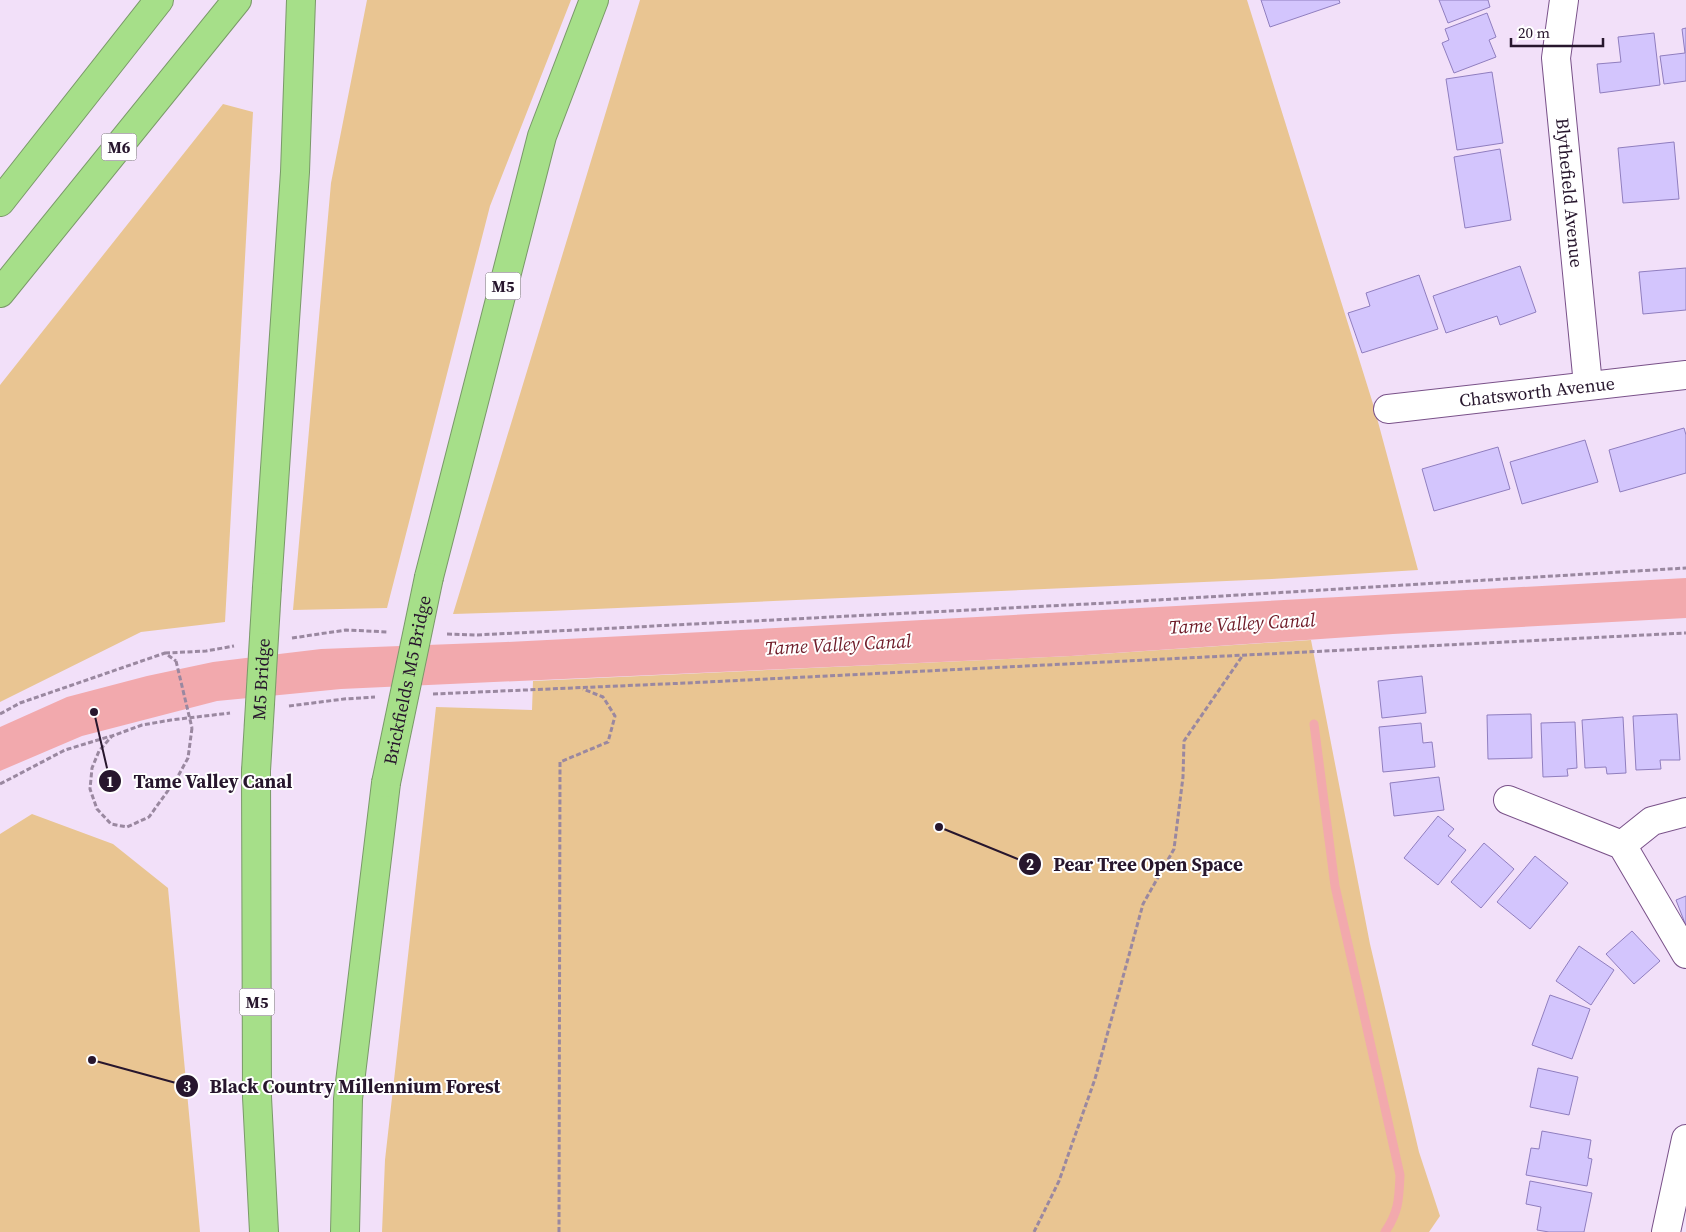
<svg xmlns="http://www.w3.org/2000/svg" width="1686" height="1232" font-family="'Source Serif 4',serif">
<style>
.green{fill:#e9c592}
.water{fill:#f2a9ad}
.lines{fill:none;stroke-linecap:round;stroke-linejoin:round}
.stream{stroke:#f2a9ad;stroke-width:9}
.building{fill:#d3c5fd;stroke:#907ebf}
.minor-casing{stroke:#795189;stroke-width:30}
.motorway-casing{stroke:#7a9969;stroke-width:30}
.path{stroke:#9a88a0;stroke-width:3;stroke-dasharray:5 2.5;stroke-linecap:butt}
.minor{stroke:#fff;stroke-width:28}
.motorway{stroke:#a6df89;stroke-width:28}
.motorway-bridge-casing{stroke:#7a9969;stroke-width:30;stroke-linecap:butt}
.path-bridge{stroke:#9a88a0;stroke-width:3;stroke-dasharray:5 2.5;stroke-linecap:butt}
.motorway-bridge{stroke:#a6df89;stroke-width:28}
.labels{text-anchor:middle;stroke-width:4;stroke-linejoin:round;paint-order:stroke}
.shield{fill:#fff;stroke:#685c6c;stroke-width:1}
.shield-label{font-size:16px;font-weight:bold;fill:#27162d}
.street-label{font-size:18px;fill:#27162d;stroke:#fff}
.water-label{font-size:19px;font-style:italic;fill:#6f1c29;stroke:#fff}
.leader{fill:none;stroke:#27162d;stroke-width:2}
.callout-dot{fill:#27162d;stroke:#fff;stroke-width:2}
.mark-label{font-size:15px;text-anchor:middle;font-weight:bold;fill:#fff}
.callout-label{font-size:19px;text-anchor:middle;font-weight:bold;fill:#27162d;stroke:#fff;stroke-width:4;stroke-linejoin:round;paint-order:stroke}
</style>
<rect width="100%" height="100%" fill="#f2e0f9"/>
<path class="green" d="M367 0H571L490 206 387 608 293 610 331 183Z
M640 0H1247L1374 407 1418 570 1272 579 550 611 453 614Z
M223 104 253 112 225 622 141 632 0 702V385Z
M1311 640 1370 944 1419 1152 1440 1216 1429 1232H382L385 1160 436 707 532 710 533 681 1071 656Z
M32 814 113 844 168 888 200 1232H0V834Z"/>
<path class="water" d="M1686 578V618L1393 634 1071 656 341 689 217 701 82 736 0 771V727L67 697 147 676 213 662 321 649 506 642 703 632Z"/>
<g class="lines">
<path class="stream" d="M1314 724 1335 886 1400 1175C1399 1198 1399 1212 1385 1232"/>
</g>
<path class="building" d="M1261 0H1339L1340 3 1270 27Z
M1439 0H1488L1490 7 1448 23Z
M1487 13 1496 37 1489 40 1496 57 1454 73 1442 43 1449 40 1445 29Z
M1686 28V81L1664 84 1660 56 1685 53 1682 29Z
M1654 33 1660 85 1600 93 1597 64 1621 62 1618 37Z
M1492 72 1503 143 1457 150 1446 79Z
M1674 142 1679 199 1623 203 1618 148Z
M1500 149 1511 220 1465 228 1454 157Z
M1520 266 1536 312 1500 325 1497 316 1446 333 1433 296Z
M1686 268V310L1643 314 1639 272Z
M1419 275 1438 329 1362 353 1348 313 1370 306 1366 293Z
M1684 428 1686 435V473L1620 492 1609 450Z
M1585 440 1598 482 1522 504 1510 462Z
M1498 447 1510 489 1434 511 1422 469Z
M1422 676 1426 713 1382 718 1378 681Z
M1531 714 1532 758 1488 759 1487 715Z
M1677 714 1680 760H1660L1661 769 1636 770 1633 716Z
M1623 717 1626 773 1607 774 1606 767 1585 768 1582 720Z
M1575 722 1577 768 1567 769 1568 776 1543 777 1541 723Z
M1421 723 1423 743 1432 742 1435 767 1383 772 1379 727Z
M1439 777 1444 810 1394 816 1390 783Z
M1438 816 1454 829 1448 836 1466 850 1438 885 1404 858Z
M1484 843 1514 869 1481 908 1451 882Z
M1535 856 1568 883 1530 929 1497 902Z
M1686 896V926L1676 900Z
M1632 931 1660 961 1634 984 1606 954Z
M1579 946 1614 970 1591 1005 1556 981Z
M1550 995 1590 1009 1572 1059 1532 1045Z
M1538 1068 1578 1077 1569 1115 1530 1107Z
M1542 1131 1591 1140 1588 1158 1592 1159 1587 1186 1526 1175 1531 1148 1539 1149Z
M1530 1181 1592 1193 1584 1232H1549L1537 1230 1541 1207 1526 1204Z"/>
<g class="lines">
<g class="minor-casing">
<g id="minor">
<path id="s1" d="M1564 0 1556 58 1588 385"/>
<path id="s2" d="M1388 409 1686 375"/>
<path d="M1508 800 1622 845 1686 954"/>
<path d="M1622 845 1652 821 1686 812"/>
<path d="M1666 1232 1686 1139"/>
</g>
</g>
<g class="motorway-casing">
<path id="motorway" d="M0 202 159 0
M0 293 237 0
M429 577 542 136 594 0
M267 587 295 172 301 0
M256 771 257 1097 264 1232
M345 1232 348 1099 386 783"/>
</g>
<path class="path" d="M447 634 477 635 1107 603 1686 568
M292 638 346 630 388 632
M165 653 206 651 234 646
M433 694 687 683 1686 633
M289 706 344 699 375 697
M0 714 20 703 165 653 176 661
M192 728 188 758 177 778 149 817 127 827 111 824 97 809 90 789 92 768 99 751 112 736 142 725 171 720 230 713
M0 784 65 750 111 736
M559 1232 560 762 608 742 615 716 603 697 583 689
M1034 1232 1059 1181 1095 1079 1143 904 1174 849 1183 777 1184 741 1243 655"/>
<use href="#minor" class="minor"/>
<use href="#motorway" class="motorway"/>
<g class="motorway-bridge-casing">
<g id="motorway-bridge">
<path id="s3" d="M256 771 267 587"/>
<path id="s4" d="M386 783 429 577"/>
</g>
</g>
<path class="path-bridge" d="M176 661 192 728"/>
<use href="#motorway-bridge" class="motorway-bridge"/>
</g>
<g class="labels">
<g class="shield">
<rect x="101.5" y="133.5" width="35" height="27" rx="4"/>
<rect x="485.5" y="272.5" width="35" height="27" rx="4"/>
<rect x="239.5" y="988.5" width="35" height="27" rx="4"/>
</g>
<g class="shield-label">
<text x="119" y="153">M6</text>
<text x="503" y="292">M5</text>
<text x="257" y="1008">M5</text>
</g>
<g class="street-label">
<text dy="6" stroke="none"><textPath href="#s1" startOffset="194">Blythefield Avenue</textPath></text>
<text dy="6" stroke="none"><textPath href="#s2" startOffset="150">Chatsworth Avenue</textPath></text>
<text dy="6" stroke="none"><textPath href="#s3" startOffset="92">M5 Bridge</textPath></text>
<text dy="6" stroke="none"><textPath href="#s4" startOffset="105">Brickfields M5 Bridge</textPath></text>
</g>
<g class="water-label">
<text transform="translate(1242 623) rotate(-3)" y="7">Tame Valley Canal</text>
<text transform="translate(838 644) rotate(-3)" y="7">Tame Valley Canal</text>
</g>
</g>
<path class="leader" d="M94 712L110 781M939 827L1030 864M92 1060L187 1086"/>
<g class="callout-dot">
<circle cx="94" cy="712" r="5"/>
<circle cx="939" cy="827" r="5"/>
<circle cx="92" cy="1060" r="5"/>
<circle cx="110" cy="781" r="12"/>
<circle cx="1030" cy="864" r="12"/>
<circle cx="187" cy="1086" r="12"/>
</g>
<g class="mark-label">
<text x="110" y="787">1</text>
<text x="1030" y="870">2</text>
<text x="187" y="1092">3</text>
</g>
<g class="callout-label">
<text x="213" y="788">Tame Valley Canal</text>
<text x="1148" y="871">Pear Tree Open Space</text>
<text x="355" y="1093">Black Country Millennium Forest</text>
</g>
<path d="M1511 38v8h92v-8" fill="none" stroke="#27162d" stroke-width="2.5"/>
<text x="1518" y="38" font-size="15" fill="#27162d" stroke="#ffffff" stroke-width="4" paint-order="stroke">20 m</text>
</svg>
